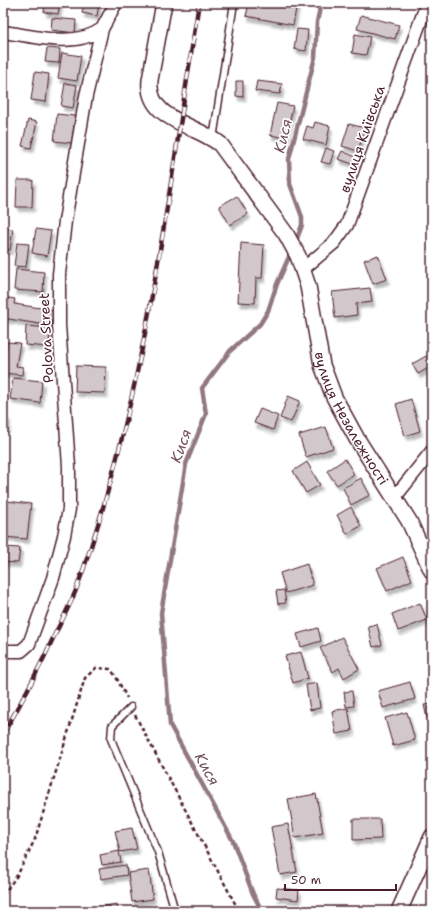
<svg xmlns="http://www.w3.org/2000/svg" width="435" height="914" font-family="'Shantell Sans',sans-serif">
<style>
.lines{fill:none;stroke-linecap:round;stroke-linejoin:round}
.stream{stroke:#91787e;stroke-width:4.5}
.building{fill:#d2c7cb;stroke:#4a1f2b;filter:url(#shadow)}
.service-casing{stroke:#4a1f2b;stroke-width:9}
.minor-casing{stroke:#4a1f2b;stroke-width:15}
.tertiary-casing{stroke:#4a1f2b;stroke-width:18}
.path{stroke:#4a1f2b;stroke-width:2.5;stroke-dasharray:4 3;stroke-linecap:butt}
.service{stroke:#fff;stroke-width:6}
.minor{stroke:#fff;stroke-width:12}
.tertiary{stroke:#fff;stroke-width:15}
.rail-casing{stroke:#4a1f2b;stroke-width:4.5}
.rail{stroke:#fff;stroke-width:3;stroke-dasharray:9;stroke-linecap:butt}
.labels{text-anchor:middle;stroke-width:3.5;stroke-linejoin:round;paint-order:stroke}
.street-label{font-size:14px;fill:#4a1f2b;stroke:#fff}
.water-label{font-size:15px;font-style:italic;fill:#74535c;stroke:#fff}
</style>
<defs>
<filter id="shadow"><feDropShadow dx="2.5" dy="4.5" stdDeviation="1" flood-color="#0004"/></filter>
</defs>
<rect width="100%" height="100%" fill="#fff"/>
<filter id="ink" filterUnits="userSpaceOnUse"><feTurbulence type="fractalNoise" baseFrequency=".025" numOctaves="2"/><feDisplacementMap in="SourceGraphic" scale="8" xChannelSelector="R" yChannelSelector="G"/><feConvolveMatrix kernelMatrix="1 2 1 2 8 2 1 2 1" color-interpolation-filters="sRGB"/></filter>
<g filter="url(#ink)">
<g class="lines">
<path class="stream" d="M295 244 302 225V217L290 184 289 159 315 57 317 22 321 3
M262 911 253 894 233 841 170 725 161 613 186 464 206 414 202 388 230 351 260 324 268 311 277 284 292 250"/>
</g>
<path class="building" d="M45 3H60L58 14 44 12Z
M84 3H99L97 16 82 13Z
M249 3H297L293 25 246 16Z
M361 15 399 25 395 39 357 29Z
M52 18 76 20 75 33 51 30Z
M297 29 308 30 306 51 294 49Z
M355 34 370 37 366 55 352 53Z
M47 48 60 49 59 63 45 62Z
M62 53 81 56 77 81 58 78Z
M35 72 49 74 46 102 31 100Z
M236 81H243V97L236 96Z
M257 81 282 84 280 94 255 91Z
M65 83 77 85 73 108 61 106Z
M277 103 293 106 286 138 270 135Z
M57 114 75 116 72 143 54 141Z
M28 120 37 122 31 148 22 146Z
M315 122 330 126 326 145 303 139 307 126 313 128Z
M349 124 365 128 358 151 342 146Z
M326 148 334 151 330 164 321 162Z
M342 151 358 158 356 165 338 159Z
M17 180H33L32 207H16Z
M237 196 248 214 230 225 219 206Z
M3 228 13 229 10 250 3 249Z
M36 229 51 231 47 256 32 253Z
M17 243 29 244 26 267 14 266Z
M241 243 264 245 262 278H256L255 303 238 302Z
M378 255 387 279 373 284 364 260Z
M16 269 44 272 43 292 14 290Z
M370 288 372 302 356 304 357 315 335 318 332 292Z
M3 297 15 299 14 304 54 310 51 326 3 318Z
M26 326 50 328 49 347 25 345Z
M7 342 20 343 16 366 23 367 22 375 3 373Z
M426 356 432 366 418 374 412 364Z
M76 366 106 367 105 393 75 392Z
M13 378 42 381 40 403 10 399Z
M288 396 300 401 291 422 280 418Z
M411 399 420 431 405 436 396 404Z
M260 409 278 416 273 430 254 423Z
M3 417H8L7 428 3 427Z
M326 427 333 448 306 457 299 435Z
M345 459 354 474 337 485 327 471Z
M307 462 320 485 306 493 293 471Z
M361 478 370 495 351 505 343 488Z
M7 501 31 504 27 539 3 537Z
M351 507 361 526 347 534 337 515Z
M3 547 20 548 18 563 3 562Z
M403 557 412 580 387 591 377 568Z
M307 564 313 585 286 593 280 573Z
M284 590 286 603 278 604 276 591Z
M420 603 427 620 398 631 392 614Z
M377 624 382 645 373 647 368 626Z
M318 628 321 641 301 647 297 634Z
M342 637 359 669 344 678 339 668 333 672 320 648Z
M301 652 308 678 293 683 285 656Z
M410 682 415 699 383 708 378 691Z
M317 683 320 708 310 710 306 685Z
M352 691 354 706 346 707 344 692Z
M432 704V739L424 705Z
M348 708 352 731 336 734 332 711Z
M407 712 415 740 393 746 385 718Z
M316 794 323 833 295 838 288 799Z
M353 819H380L381 839 353 840Z
M288 824 297 872 280 875 271 827Z
M132 828 137 849 120 852 115 831Z
M119 851 121 862 102 865 100 855Z
M126 865 127 875 101 879 99 869Z
M149 870 153 899 132 902 128 873Z
M277 888 299 890 298 900 276 897Z
M117 904 118 911H93L92 908Z"/>
<g class="lines">
<g class="service-casing">
<path id="service" d="M213 139 234 3
M131 707 112 726 111 739 158 852 175 911"/>
</g>
<g class="minor-casing">
<path id="minor" d="M3 32C35 36 74 49 102 29
M303 269 334 243 347 225 427 3
M395 497 432 451
M3 651H21L29 644 53 578 64 536 69 509V466L59 325V274L65 221 86 96 102 29 116 3"/>
</g>
<g class="tertiary-casing">
<g id="tertiary">
<path id="s1" d="M164 3 150 80C146 120 195 124 220 144L286 234 298 256 308 286 322 365 334 397 357 439 409 521 432 571"/>
<path d="M399 911 432 837"/>
</g>
</g>
<path class="path" d="M135 715 239 911
M3 895 18 874 35 839 85 678 96 668 110 669 115 675 127 698"/>
<use href="#service" class="service"/>
<use href="#minor" class="minor"/>
<use href="#tertiary" class="tertiary"/>
<g class="rail-casing">
<path id="rail" d="M3 734C23 700 40 667 56 632 63 618 70 605 76 590 145 402 167 200 199 3"/>
</g>
<use href="#rail" class="rail"/>
</g>
</g>
<g class="labels">
<g class="street-label">
<text transform="translate(362 139) rotate(-71)" y="5">вулиця Київська</text>
<text transform="translate(46 338) rotate(-93)" y="5">Polova Street</text>
<text dy="5" stroke="none"><textPath href="#s1" startOffset="489">вулиця Незалежності</textPath></text>
</g>
<g class="water-label">
<text transform="translate(283 136) rotate(-76)" y="5">Кися</text>
<text transform="translate(181 446) rotate(-70)" y="5">Кися</text>
<text transform="translate(207 769) rotate(61)" y="5">Кися</text>
</g>
</g>
<rect width="435" height="914" fill="none" stroke="#fff" stroke-width="16"/>
<rect x="8" y="8" width="419" height="898" fill="none" stroke="#4a1f2b" stroke-width="1.5" filter="url(#ink)"/>
<path d="M285 884v6h111v-6" fill="none" stroke="#4a1f2b" stroke-width="2"/>
<text x="291" y="884" font-size="12" fill="#4a1f2b" stroke="#ffffff" stroke-width="3" paint-order="stroke">50 m</text>
</svg>
